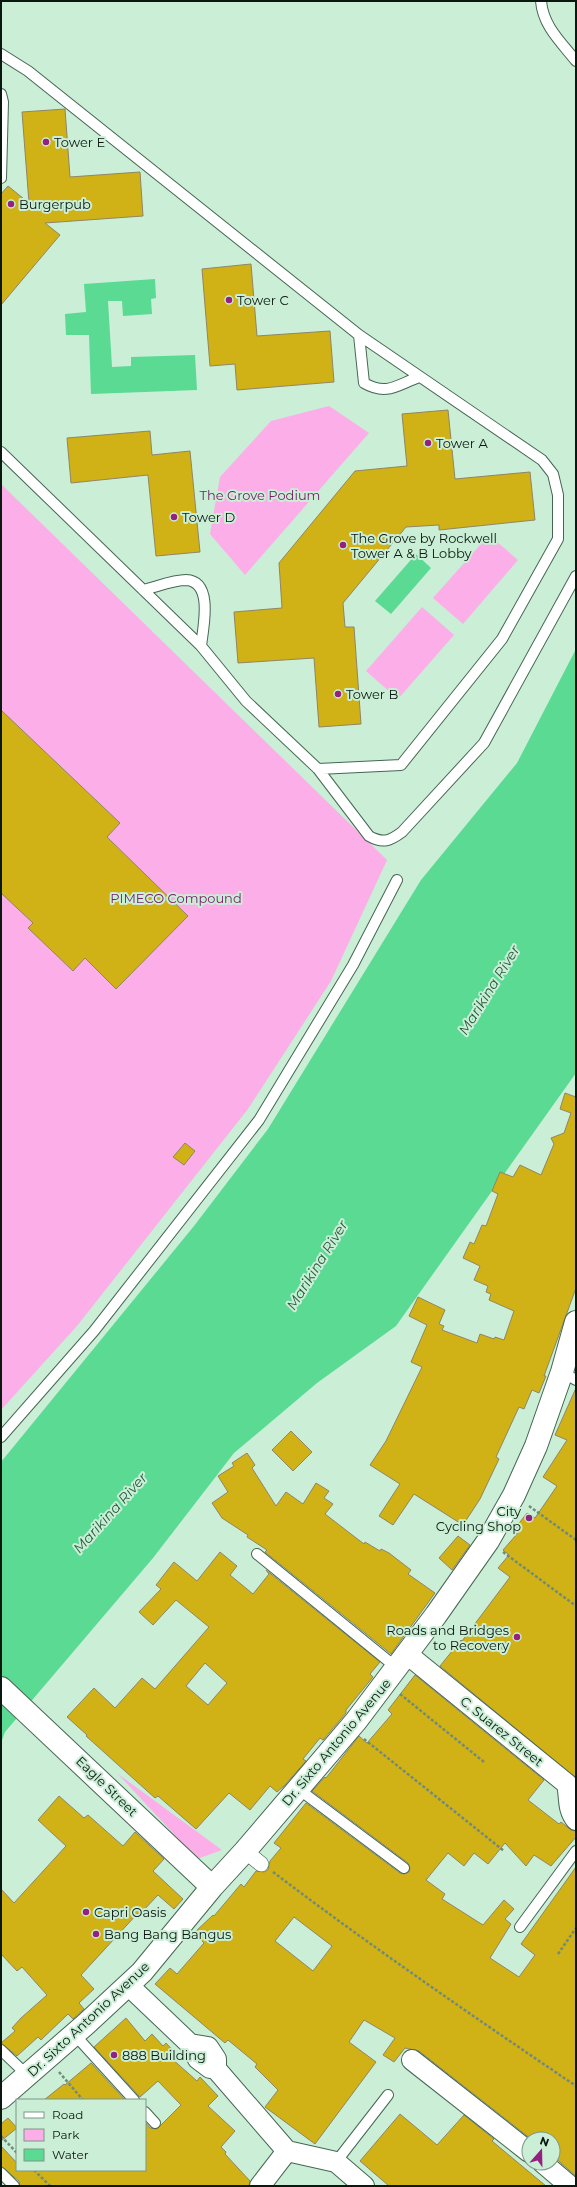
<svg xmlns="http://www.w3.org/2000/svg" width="577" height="2187" font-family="Montserrat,sans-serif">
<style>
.green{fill:#fcaee9}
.water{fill:#5ada93}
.building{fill:#d0b116;stroke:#8f8664;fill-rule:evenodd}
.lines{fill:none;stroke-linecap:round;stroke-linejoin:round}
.service-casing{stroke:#466652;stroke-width:12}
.pedestrian-casing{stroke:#466652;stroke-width:16}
.minor-casing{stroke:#466652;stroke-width:22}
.secondary-casing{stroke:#466652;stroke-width:24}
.path{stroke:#718b7a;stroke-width:2.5;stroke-dasharray:3 2;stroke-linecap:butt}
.service{stroke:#fff;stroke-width:10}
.pedestrian{stroke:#fff;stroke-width:15}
.minor{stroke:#fff;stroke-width:20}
.secondary{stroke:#fff;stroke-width:22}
.poi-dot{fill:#942180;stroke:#caeed6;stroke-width:1.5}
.labels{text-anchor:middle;stroke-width:4;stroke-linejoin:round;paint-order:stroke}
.poi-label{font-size:13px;fill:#0b1810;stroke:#caeed6;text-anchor:start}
.park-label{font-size:13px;fill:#751d66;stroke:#caeed6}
.street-label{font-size:13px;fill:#0b1810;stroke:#caeed6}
.water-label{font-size:14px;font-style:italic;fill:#285a3d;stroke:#caeed6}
</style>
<rect width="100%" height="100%" fill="#caeed6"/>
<path class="green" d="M329 406 369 433 245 575 210 534 220 477 271 421Z
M1 484 387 860 331 981 248 1109 77 1326 1 1410Z
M489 535 518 560 463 624 433 598Z
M422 607 454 635 398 699 366 671Z
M118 1774 222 1850 197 1859Z"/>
<path class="water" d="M155 279 156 298 151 299 152 314 123 316 122 301H108L112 367 131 366V357L195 355 197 390 91 394 89 335H66L65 314 86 312 84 284Z
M416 554 431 568 391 614 375 601Z
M576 649V1073L396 1326 317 1383 234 1453 153 1558 5 1732 1 1743V1462L194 1226 268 1129 421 880 517 763Z"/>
<path class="building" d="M65 109 70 177 140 172 143 216 45 223 60 235 1 305V194L8 186 29 203 22 112Z
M251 264 257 336 330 331 334 382 237 390 235 364 210 366 202 269Z
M448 410 455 479 530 472 535 520 439 530V525L406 527 343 603 345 627H354L361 724 319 727 314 658 238 663 234 612 282 608 279 563 355 471 407 466 402 414Z
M150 431 152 455 190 451 200 552 156 556 148 475 71 483 67 438Z
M1 710 120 823 107 837 188 916 116 989 85 958 73 971 28 928 33 923 1 893Z
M565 1093 576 1097V1288L544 1376H546L539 1393 532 1390 524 1409 519 1407 496 1457 499 1459 480 1499 463 1525 414 1494 393 1525 379 1516 400 1484 370 1465 386 1441 422 1367 411 1362 427 1325 409 1316 418 1297 445 1310 439 1324 444 1326 442 1330 477 1343 480 1334 494 1339 495 1337 504 1340 514 1311 489 1300 491 1294 486 1292 488 1286 474 1280 480 1266 463 1258 470 1242 474 1244 482 1225 486 1226 498 1194 492 1191 500 1172 513 1177 520 1165 541 1175 554 1144 551 1138 564 1133 571 1113 560 1109Z
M185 1143 195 1151 184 1165 173 1157Z
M576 1388V1778L440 1666 461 1640 462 1641 510 1577 498 1568 509 1555 503 1550 517 1534 513 1531 527 1513 535 1518 557 1486 543 1477 567 1440 555 1435Z
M291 1431 312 1452 293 1471 272 1450Z
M247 1453 255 1465 252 1468 276 1506 286 1492 303 1504 316 1483 329 1491 324 1498 333 1504 325 1514 364 1544 365 1542 380 1551 381 1549 389 1553 411 1570 408 1574 435 1593 391 1654 265 1552 267 1550 247 1537 248 1535 222 1518 212 1503 228 1492 218 1476 234 1466 232 1463Z
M458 1536 470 1545 452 1570 439 1558Z
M220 1552 237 1566 230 1575 253 1594 269 1574 266 1570 380 1662 370 1674 373 1677 346 1710V1713L323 1740 320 1738 303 1759 306 1761 284 1786 277 1792 270 1786 250 1810 229 1793 196 1829 158 1796 155 1798 86 1736 87 1735 67 1717 94 1688 115 1708 142 1678 155 1689 209 1627 176 1600 153 1625 139 1612 161 1589 156 1585 174 1562 197 1581ZM205 1663 227 1683 208 1705 186 1686Z
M415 1675 544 1780 528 1800 559 1824 561 1822 571 1830 576 1831V1837L551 1866 534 1855 526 1866 505 1843 488 1864 474 1853 464 1866 448 1853 426 1880 445 1894 442 1899 483 1925 504 1900 514 1909 505 1919 511 1924 490 1958 519 1977 535 1955 521 1944 576 1867V2176L553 2156V2139H531L419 2051 405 2048 394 2062 383 2055 395 2038 364 2020 349 2042 376 2062 315 2144 265 2107 278 2090 255 2067 257 2064 228 2040 225 2043 155 1984 170 1968 177 1974 204 1943 194 1933 213 1915 214 1916 241 1884 244 1887 256 1871 264 1872 268 1870 270 1861 281 1848 274 1843 306 1803 400 1873 404 1874 409 1872 410 1868 408 1863 312 1791 325 1777 326 1778 359 1736 367 1743 392 1714 388 1710ZM294 1917 332 1946 313 1971 275 1941Z
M59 1796 84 1818 88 1815 123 1846 135 1832 164 1859 153 1871 183 1899 174 1909 158 1895 140 1914 138 1913 81 1975 94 1989 79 2003 84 2009 73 2019 68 2014 41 2040 38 2037 17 2056 1 2043 15 2031 12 2028 21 2018 47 1995 22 1967 17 1971 1 1954V1889L14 1903 66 1846 38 1820Z
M126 2018 145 2041 152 2034 163 2046 166 2043 176 2054 171 2058 197 2081 200 2077 218 2096 208 2106 235 2131 221 2147 226 2152 225 2154 250 2181 249 2186H20L19 2181 1 2166V2146L17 2163V2170H145V2122L150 2128 157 2129 181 2105 158 2081 140 2097 94 2047Z
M91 2063 125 2100H44L64 2084 65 2085Z
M400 2114 437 2145 464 2115 494 2139 492 2141 546 2186H389L360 2161Z
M8 2118 17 2128 1 2141V2124Z"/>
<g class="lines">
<g class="service-casing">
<path id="service" d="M541 1C543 26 561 42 576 61
M1 54 28 71 359 335 542 460 553 474 558 495V539L502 639 401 765 318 769 246 701 201 646 1 452
M1 94 3 102 1 178
M359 335 364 383C387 396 397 385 419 377
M143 590C156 587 173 580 186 580 214 581 203 628 201 646
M318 769 369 836C383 844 390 841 402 832L484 743 576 576
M562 1372 576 1380
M1 1437 94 1331 259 1120 353 965 397 880
M257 1554 397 1668
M297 1788 404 1868
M520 1927 576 1851
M74 2034 134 2100
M1 2050 27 2075
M145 2112 155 2123
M336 2162 388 2095
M1 2173 14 2186"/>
</g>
<g class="pedestrian-casing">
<path id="pedestrian" d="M245 1851 261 1864"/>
</g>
<g class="minor-casing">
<path id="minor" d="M407 1654 567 1784C570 1797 567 1809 576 1820
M128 1985 190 2044 198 2059 210 2068 216 2069 287 2151 336 2162 364 2186
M190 2044 208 2047 216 2059V2069
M412 2060 529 2152
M543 2163 570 2186
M260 2186 287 2151"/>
</g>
<g class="secondary-casing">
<path id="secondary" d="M1 1688 212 1887
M1 2098 86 2024 142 1972 212 1887 245 1851 356 1721 436 1615 488 1541 514 1495 536 1446 562 1372 576 1322"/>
</g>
<path class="path" d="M529 1506 576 1540
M503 1552 576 1606
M400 1694 484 1762
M364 1739 504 1851
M273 1872C372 1947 474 2017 576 2086
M558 1954 576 1928
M59 2072 83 2100
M1 2136 17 2153
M34 2170 50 2186"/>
<use href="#service" class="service"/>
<use href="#pedestrian" class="pedestrian"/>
<use href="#minor" class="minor"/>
<use href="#secondary" class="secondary"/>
</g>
<g class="poi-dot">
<circle cx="46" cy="142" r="4"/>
<circle cx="11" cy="204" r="4"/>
<circle cx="229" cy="300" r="4"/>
<circle cx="428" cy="443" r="4"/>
<circle cx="174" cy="517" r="4"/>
<circle cx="343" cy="545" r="4"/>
<circle cx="338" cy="694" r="4"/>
<circle cx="529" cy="1518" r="4"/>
<circle cx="517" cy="1637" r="4"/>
<circle cx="86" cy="1912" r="4"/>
<circle cx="96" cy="1934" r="4"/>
<circle cx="114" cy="2055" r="4"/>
</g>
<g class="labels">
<g class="poi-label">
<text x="54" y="147">Tower E</text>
<text x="19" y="209">Burgerpub</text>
<text x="237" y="305">Tower C</text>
<text x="436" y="448">Tower A</text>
<text x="182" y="522">Tower D</text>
<text x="351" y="543">The Grove by Rockwell<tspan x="351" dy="15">Tower A &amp; B Lobby</tspan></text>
<text x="346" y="699">Tower B</text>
<text x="521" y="1516" text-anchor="end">City<tspan x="521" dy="15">Cycling Shop</tspan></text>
<text x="509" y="1635" text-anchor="end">Roads and Bridges<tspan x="509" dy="15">to Recovery</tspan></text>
<text x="94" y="1917">Capri Oasis</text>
<text x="104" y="1939">Bang Bang Bangus</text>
<text x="122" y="2060">888 Building</text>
</g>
<g class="park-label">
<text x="260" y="500">The Grove Podium</text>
<text x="176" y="903">PIMECO Compound</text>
</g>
<g class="street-label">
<text transform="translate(502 1731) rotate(39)" y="5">C. Suarez Street</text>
<text transform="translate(336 1742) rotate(-50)" y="5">Dr. Sixto Antonio Avenue</text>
<text transform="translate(107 1786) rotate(44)" y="5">Eagle Street</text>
<text transform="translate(88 2019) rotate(-43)" y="5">Dr. Sixto Antonio Avenue</text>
</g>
<g class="water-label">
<text transform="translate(489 990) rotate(-58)" y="5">Marikina River</text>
<text transform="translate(317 1265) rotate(-58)" y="5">Marikina River</text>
<text transform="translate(110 1513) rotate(-48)" y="5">Marikina River</text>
</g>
</g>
<rect width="577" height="2187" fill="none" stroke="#0b1810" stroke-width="4"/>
<rect x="16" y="2099" width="130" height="72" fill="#caeed6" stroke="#7e9887"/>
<rect x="24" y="2112" width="20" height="6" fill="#ffffff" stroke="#7e9887"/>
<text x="52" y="2119" font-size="12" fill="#0b1810">Road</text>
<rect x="24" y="2129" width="20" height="12" fill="#fcaee9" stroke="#7e9887"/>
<text x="52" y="2139" font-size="12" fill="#0b1810">Park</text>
<rect x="24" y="2149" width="20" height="12" fill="#5ada93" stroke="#7e9887"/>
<text x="52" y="2159" font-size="12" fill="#0b1810">Water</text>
<g transform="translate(541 2151) rotate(20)"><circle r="19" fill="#caeed6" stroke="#7e9887"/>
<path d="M0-3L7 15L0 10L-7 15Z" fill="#942180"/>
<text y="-6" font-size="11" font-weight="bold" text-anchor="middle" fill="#0b1810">N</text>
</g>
</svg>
